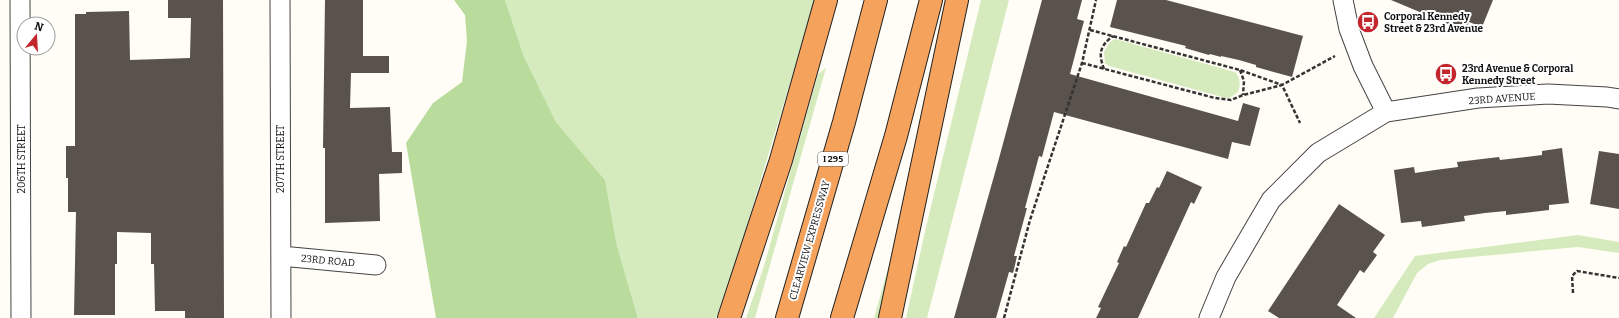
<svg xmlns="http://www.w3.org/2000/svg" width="1619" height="318" font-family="Bitter,serif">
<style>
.green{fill:#d5ebbd}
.forest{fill:#b9dc9c}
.building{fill:#5a524d}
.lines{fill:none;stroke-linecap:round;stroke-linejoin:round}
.street-casing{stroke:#444;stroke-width:21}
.highway-casing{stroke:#222;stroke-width:24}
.path{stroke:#333;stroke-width:2.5;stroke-dasharray:4 2;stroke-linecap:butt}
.street{stroke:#fff;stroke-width:19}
.highway{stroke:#f5a25d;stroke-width:22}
.labels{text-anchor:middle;stroke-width:4;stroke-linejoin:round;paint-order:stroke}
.shield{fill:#fff;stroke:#585858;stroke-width:1}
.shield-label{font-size:9px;font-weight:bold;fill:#111}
.poi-label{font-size:10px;font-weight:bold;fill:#111;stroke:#fff;text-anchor:start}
.street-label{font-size:10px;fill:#111;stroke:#fff}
</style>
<rect width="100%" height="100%" fill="#fffdf5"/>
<path class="green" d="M505 0H815L739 252 716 318H638L617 246 605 180 556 122 524 57Z
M981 0H1009L927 318H906L926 227Z
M1115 39 1235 72C1240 78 1241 83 1238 92L1231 97 1226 98 1109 66 1105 63 1104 52 1110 42Z
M826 68 755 318H746L764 266 818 74Z
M902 219 880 318H874Z
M1578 235 1619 242V253L1578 247 1440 260 1428 264 1417 273 1393 318H1374L1415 256Z"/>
<path class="forest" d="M454 0H505L524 57 556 122 605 180 617 246 638 318H436L406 143 433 103 462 82 467 41 465 15Z"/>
<path class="building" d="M168 0H223L224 318H185V311H155L154 264H151V233L117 232V264H115V315H74L76 212H68V178H66V146H75V14H86V12L129 11 130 60 190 58 191 18H168Z
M325 0H363V56H389V73H351L350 108 390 107 392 152H402V173L379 174 380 221 325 223V148H323Z
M1042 0H1082L1077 19 1084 21 1070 74 1238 121 1243 103 1260 108 1250 146 1232 142 1228 159 1054 112 1042 157 1039 156 1025 208H1027L1014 256H1017L1015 265 1013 273 1009 272 996 318H954L998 162Z
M1117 0H1166L1303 36 1292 77 1256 67V65L1239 60 1221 56V57L1210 54 1209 55 1185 48 1186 46 1110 27Z
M1391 0H1493L1482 27 1469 22 1465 31Z
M1562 148 1569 203 1549 205V210L1506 215V211L1485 213 1464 216 1465 221 1422 227 1421 221 1401 223 1394 170 1414 167 1415 173 1435 170 1458 167 1457 162 1499 157 1500 160 1542 155V151Z
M1599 151 1619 154V209L1590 204Z
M1167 171 1202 187 1194 204 1191 202 1138 318H1096L1101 308 1098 307 1119 263 1117 262 1124 246 1126 247 1146 203H1149L1157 187 1159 188Z
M1339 204 1385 235 1373 252 1377 255 1364 273 1360 270 1337 305 1356 318H1279L1268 311Z"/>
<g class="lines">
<g class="street-casing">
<path id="street" d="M20 0 21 318
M280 0 281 318
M1343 0 1349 29 1363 66 1386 112
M281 256 376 265
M1209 318 1226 277 1271 200 1318 153 1386 112 1478 98 1548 94 1607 97 1619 99"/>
</g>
<g class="highway-casing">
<path id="highway" d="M729 318 781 160 826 0
M787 318 844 122 876 0
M842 318 896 136 931 0
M890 318 957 0"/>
</g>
<path class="path" d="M1090 30 1240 70 1282 85 1335 56
M1082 63 1215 98 1231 100 1243 95 1282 85 1300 123
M1104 69C1098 53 1100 46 1113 36
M1240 70 1244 81 1243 95
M1573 293 1572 276 1577 271 1619 278
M1004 318 1030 220 1082 63 1096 0"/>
<use href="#street" class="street"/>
<use href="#highway" class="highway"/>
</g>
<defs>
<g id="bus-disc" transform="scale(1.15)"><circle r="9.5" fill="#c4262e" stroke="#fff"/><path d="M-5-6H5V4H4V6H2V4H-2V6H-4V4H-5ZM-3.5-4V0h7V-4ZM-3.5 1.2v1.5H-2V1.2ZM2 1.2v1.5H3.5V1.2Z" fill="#fff"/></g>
</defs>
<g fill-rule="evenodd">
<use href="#bus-disc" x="1368" y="22"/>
<use href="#bus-disc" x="1446" y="74"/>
</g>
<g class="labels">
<rect class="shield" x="818" y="152" width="30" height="14" rx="3"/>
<g class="shield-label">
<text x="833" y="162">I 295</text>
</g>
<g class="poi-label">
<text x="1384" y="20">Corporal Kennedy<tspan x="1384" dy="12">Street &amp; 23rd Avenue</tspan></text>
<text x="1462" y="72">23rd Avenue &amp; Corporal<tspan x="1462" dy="12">Kennedy Street</tspan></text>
</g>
<g class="street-label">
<text transform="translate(1502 98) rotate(-4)" y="4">23RD AVENUE</text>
<text transform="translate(21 159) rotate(-90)" y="4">206TH STREET</text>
<text transform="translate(280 159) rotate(-90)" y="4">207TH STREET</text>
<text transform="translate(809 240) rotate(-74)" y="4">CLEARVIEW EXPRESSWAY</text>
<text transform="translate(328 260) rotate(5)" y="4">23RD ROAD</text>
</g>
</g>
<g transform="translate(36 36) rotate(18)"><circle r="19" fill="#ffffff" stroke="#a0a0a0"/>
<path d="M0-3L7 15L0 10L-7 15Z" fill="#c4262e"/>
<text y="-6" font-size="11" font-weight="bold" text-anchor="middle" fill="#111111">N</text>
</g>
</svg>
